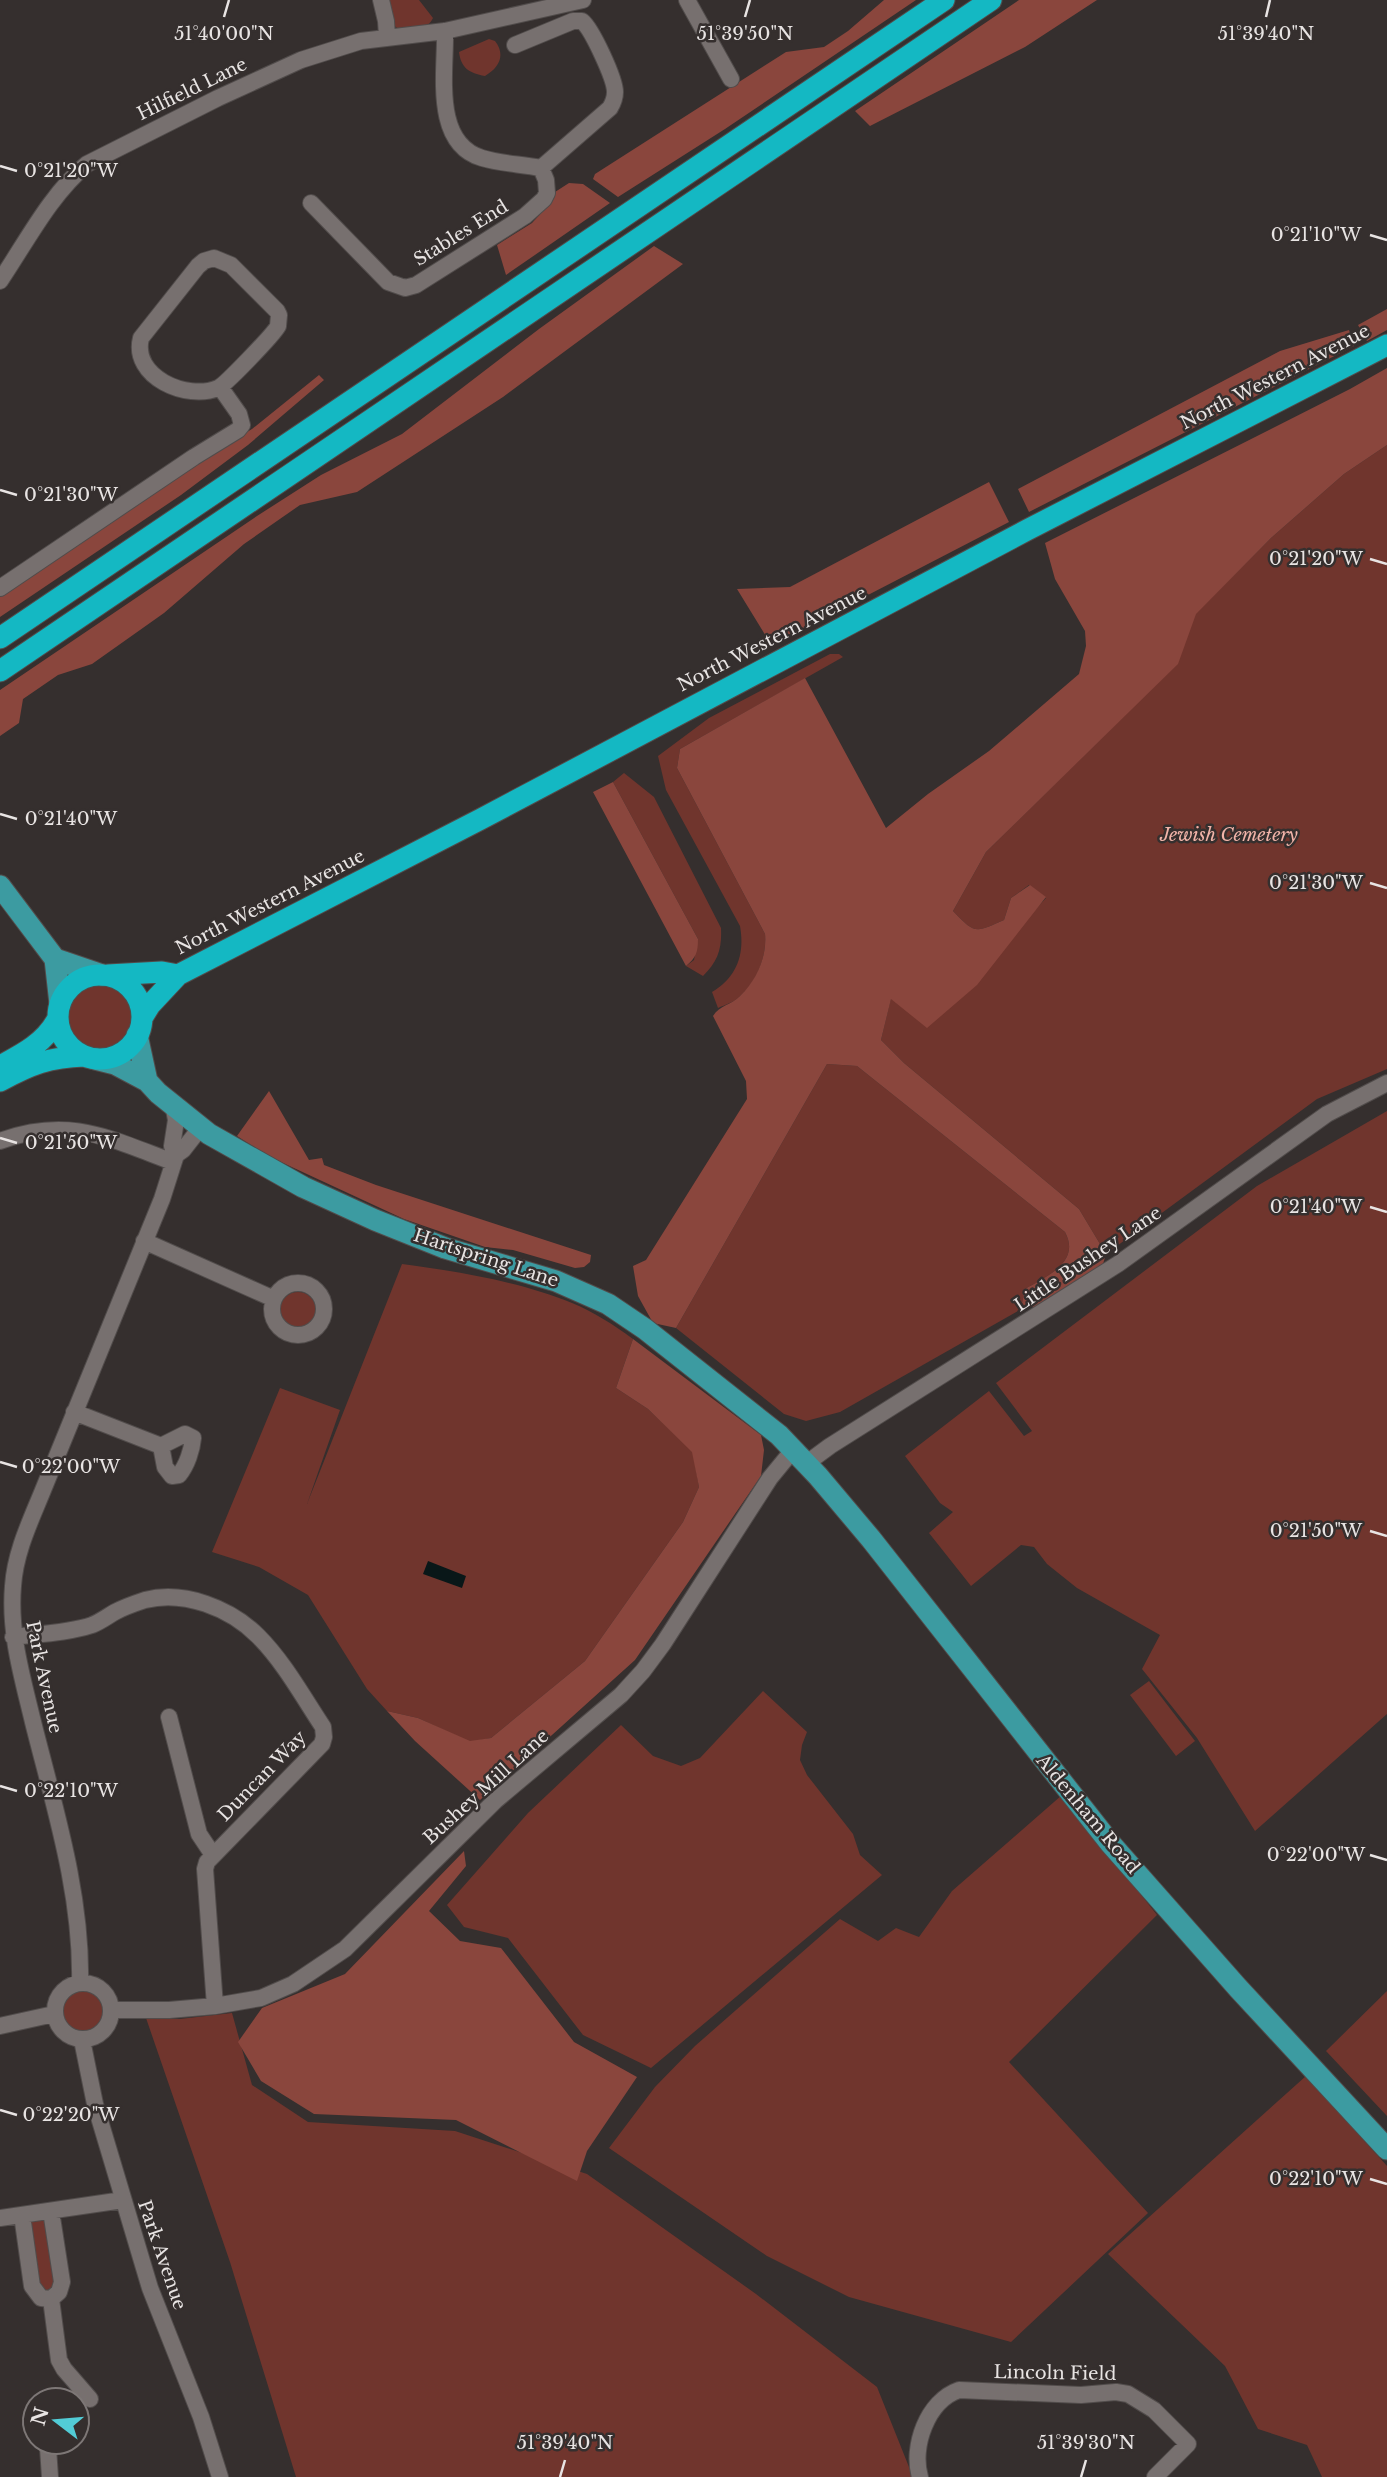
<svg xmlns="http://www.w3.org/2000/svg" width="1387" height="2477" font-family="'Libre Baskerville',serif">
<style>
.green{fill:#70352d}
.forest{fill:#8a463d}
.water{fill:#091718}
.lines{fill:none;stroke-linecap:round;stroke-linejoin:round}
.minor-casing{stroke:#514c4b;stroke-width:18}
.major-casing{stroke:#514c4b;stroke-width:23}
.highway-casing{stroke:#514c4b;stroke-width:23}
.minor{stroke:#77706f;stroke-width:16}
.major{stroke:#3c9ba1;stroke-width:21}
.highway{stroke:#14b8c3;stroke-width:21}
.ticks{fill:none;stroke:#e8e4e3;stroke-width:2.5}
.labels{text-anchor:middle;stroke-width:5;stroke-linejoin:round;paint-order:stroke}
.street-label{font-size:18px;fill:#e8e4e3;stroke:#352f2e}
.park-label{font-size:18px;font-style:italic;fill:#f2b4a9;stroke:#352f2e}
.ticks-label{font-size:18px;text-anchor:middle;fill:#e8e4e3;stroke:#352f2e;stroke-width:5;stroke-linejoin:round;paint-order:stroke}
</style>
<rect width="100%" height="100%" fill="#352f2e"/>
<path class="green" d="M385 0H419L433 18C427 31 412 29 400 30L393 25Z
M489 39 495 41C506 55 499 68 485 76 469 73 461 68 459 52Z
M1387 445V1069L1317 1099 1106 1254 1079 1209 904 1063 881 1040 891 998 927 1027 1046 898 1029 885 1011 898 1004 920C975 933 975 934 953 911L986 852 1177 664 1195 614 1271 538 1344 474Z
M830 654H839L843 657 680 749 677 768 765 934C767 956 757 982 739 997 734 1002 725 1005 718 1008L712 992C737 977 745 954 740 926L666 790 658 756 709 718Z
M624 773 654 797 721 928C722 949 718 961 703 976L686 966 694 960 698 939 613 782Z
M68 1017a32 32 0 1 1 64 0a32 32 0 1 1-64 0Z
M827 1064 857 1066 1065 1232C1081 1262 1047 1276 1025 1289L1022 1303 1025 1307 840 1412 806 1421 784 1414 676 1328Z
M1387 1111V1714L1255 1831 1197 1738 1142 1669 1160 1635 1077 1588 1047 1564 1034 1547 1021 1545 971 1586 929 1533 953 1512 940 1503 905 1456 989 1391 1024 1436 1032 1431 996 1383 1257 1186Z
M402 1264C456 1271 522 1282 572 1303 594 1312 614 1325 633 1339L616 1388 648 1409 693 1452 699 1487 683 1522 585 1661 491 1738 470 1742 418 1718 387 1711 367 1689 308 1595 259 1567 212 1552 280 1388 340 1410 307 1504Z
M280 1310a18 18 0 1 1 36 0a18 18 0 1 1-36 0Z
M1149 1681 1195 1741 1176 1756 1130 1695Z
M763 1691 807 1732 802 1745 800 1760 807 1775 853 1834 860 1855 882 1875 651 2068 583 2035 508 1938 464 1927 447 1905 528 1813 621 1725 653 1756 681 1766 700 1758Z
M1062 1795 1157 1915 1009 2062 1148 2213 1011 2342 849 2297 767 2256 609 2148 655 2087 695 2046 840 1919 878 1941 896 1928 919 1937 952 1891Z
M61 2012a22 22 0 1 1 44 0a22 22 0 1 1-44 0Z
M1387 1991V2116L1326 2051Z
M232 2013 252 2085 308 2122 455 2131 587 2174 756 2294 877 2387 913 2477H296L230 2262 146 2018 180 2019Z
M1306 2076 1387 2166V2477H1322L1307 2445 1258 2429 1225 2366 1108 2254Z
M37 2218 46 2220 57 2284 53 2292 38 2291 30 2222Z"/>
<path class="forest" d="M884 0H916L725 129 618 197 593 179 595 174 786 52 824 47 848 31Z
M1019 0H1097L1025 47 870 126 855 111Z
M569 183 583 184 610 203 506 275 497 245 532 223 544 210 555 192Z
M654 246 683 264 503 397 357 492 300 505 244 544 164 613 92 664 58 675 23 699 19 723 0 736V690L257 516 321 475 402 434 539 329Z
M1387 309V330L1367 341 1358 325Z
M1349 330 1354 346 1029 512 1018 489 1280 351Z
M1387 368V445L1344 474 1271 538 1196 614 1178 664 986 852 953 911C975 934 975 933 1004 920L1011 898 1030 885 1046 897 977 985 927 1028 891 999 881 1040 904 1063 1079 1209 1106 1254 1103 1264 1037 1307H1025L1022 1303 1025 1289C1047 1276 1081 1262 1065 1232L857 1066 827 1064 676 1328 653 1323 638 1296 633 1266 646 1260 747 1099 746 1081 713 1016C720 1005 731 1005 740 996 757 980 767 956 765 934L677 768 680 749 805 678 886 828 928 794 989 751 1079 674 1086 646 1085 631 1055 579 1045 543 1350 389Z
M319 375 324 380 248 445 181 495 0 617V596L180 471 252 429Z
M989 482 1009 522 783 639 767 638 737 589 790 587Z
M613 782 698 939C698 952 696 958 686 966L593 792Z
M269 1091 309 1160 322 1158 324 1165 376 1185 591 1255 590 1262 584 1267 575 1268 513 1250 485 1247 404 1219 268 1156 237 1136Z
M633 1339 761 1435 764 1450 761 1476 635 1660 480 1800 415 1741 387 1711 418 1718 470 1741 491 1738 585 1661 683 1522 699 1487 692 1452 648 1409 616 1388Z
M464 1851 466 1866 429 1911 460 1941 501 1948 574 2042 637 2077 587 2151 577 2181 456 2120 314 2114 261 2081 238 2042 262 2008 345 1974Z"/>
<path class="water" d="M428 1561 466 1576 462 1588 423 1574Z"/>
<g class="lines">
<g class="minor-casing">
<path id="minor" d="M381 0 386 21 387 36
M687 0 731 79
M445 31C446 71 432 143 482 158 501 164 522 164 541 168L610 108C613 103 615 98 615 92 615 79 592 29 582 21H573L515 45
M311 203 388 282 405 288 416 285 525 216 544 199 547 193 546 180 541 168
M214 258 231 265 277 311 279 315 278 326C274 334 225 385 218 388 187 401 131 377 141 338L198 266 204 261Z
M0 281C27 241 50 195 87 164L218 98 301 60 361 41 445 31 583 0
M0 588 194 457 238 430 242 425 239 414 220 387
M0 1141C69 1116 108 1138 173 1162
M176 1155 183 1150 201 1127
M144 1241 274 1299
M272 1309a26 26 0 1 1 52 0a26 26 0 1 1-52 0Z
M74 1412 161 1446
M185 1434 193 1438C192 1450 187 1465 179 1475L172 1476 165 1467 161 1446Z
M807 1463 830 1446 1118 1264 1327 1114 1387 1083
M13 1637C38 1634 68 1633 92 1625 100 1622 108 1616 115 1612 124 1607 136 1603 145 1600 184 1590 230 1608 258 1636 284 1662 303 1697 323 1727L324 1737 322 1744 207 1862 205 1869 215 2006
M169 1717 199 1834 213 1855
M80 1982C82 1894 54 1806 33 1722 22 1676 9 1633 13 1586 15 1554 29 1524 41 1495L162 1199 176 1155 172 1146 176 1120 173 1104
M55 2011a28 28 0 1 1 56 0a28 28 0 1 1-56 0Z
M111 2010H169L215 2006 261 1998 293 1984 345 1949 495 1801 621 1695 643 1671 663 1644 770 1478 793 1450
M0 2026 54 2014
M82 2040 95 2104 150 2288 201 2417 220 2477
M22 2215 32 2286 41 2298 51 2299 59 2292 62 2282 51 2211
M0 2218 123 2200
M51 2299 59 2360 64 2369 90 2399
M48 2448 50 2477
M920 2477C911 2447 927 2401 959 2390L1081 2395 1116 2392 1128 2394 1154 2410 1188 2444 1155 2477"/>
</g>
<g class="major-casing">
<path id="major" d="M0 886 55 959 102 975
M55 959 60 1004
M137 1035 147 1081
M95 1059 115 1064 147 1081 158 1093 209 1134 303 1187 375 1220 445 1248 556 1281 608 1304 645 1329 779 1435 818 1476 871 1539 1110 1843 1238 1988 1387 2149"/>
</g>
<g class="highway-casing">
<path id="highway" d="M0 638 944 0
M0 671 991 0
M108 975 162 972 178 975
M58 1017a42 42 0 1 1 84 0a42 42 0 1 1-84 0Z
M142 1018 150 1005 178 975 481 819 1027 530 1387 345
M0 1066C23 1054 46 1042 58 1018
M0 1081C30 1065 49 1057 84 1056"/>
</g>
<use href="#minor" class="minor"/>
<use href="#major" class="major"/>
<use href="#highway" class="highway"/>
</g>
<path class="ticks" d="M224 17 229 0M745 17 750 0M1266 17 1270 0M0 166 17 171M1370 235 1387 240M0 490 17 495M1370 559 1387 564M0 814 17 819M1370 883 1387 888M0 1138 17 1143M1370 1207 1387 1212M0 1462 17 1467M1370 1531 1387 1536M0 1786 17 1791M1370 1855 1387 1860M0 2110 17 2115M1370 2179 1387 2184M560 2477 565 2460M1081 2477 1086 2460"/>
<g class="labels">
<g class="street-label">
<text transform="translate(192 89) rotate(-26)" y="6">Hilfield Lane</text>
<text transform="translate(461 233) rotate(-32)" y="6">Stables End</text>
<text transform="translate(1275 377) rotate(-27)" y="6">North Western Avenue</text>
<text transform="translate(772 639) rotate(-27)" y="6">North Western Avenue</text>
<text transform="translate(270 902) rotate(-27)" y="6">North Western Avenue</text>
<text transform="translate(486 1258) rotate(18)" y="6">Hartspring Lane</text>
<text transform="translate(1088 1259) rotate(-34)" y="6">Little Bushey Lane</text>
<text transform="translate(44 1677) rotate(78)" y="6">Park Avenue</text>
<text transform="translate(262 1776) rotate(-46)" y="6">Duncan Way</text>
<text transform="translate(486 1787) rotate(-42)" y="6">Bushey Mill Lane</text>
<text transform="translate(1088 1814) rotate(50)" y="6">Aldenham Road</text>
<text transform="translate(162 2255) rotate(71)" y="6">Park Avenue</text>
<text transform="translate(1055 2373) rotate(1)" y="6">Lincoln Field</text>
</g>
<g class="park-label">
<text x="1229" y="841">Jewish Cemetery</text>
</g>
</g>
<g class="ticks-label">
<text x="224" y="40">51°40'00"N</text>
<text x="745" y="40">51°39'50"N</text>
<text x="1266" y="40">51°39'40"N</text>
<text x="71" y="177">0°21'20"W</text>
<text x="1316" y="241">0°21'10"W</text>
<text x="71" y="501">0°21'30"W</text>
<text x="1316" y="565">0°21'20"W</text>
<text x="71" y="825">0°21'40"W</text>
<text x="1316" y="889">0°21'30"W</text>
<text x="71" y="1149">0°21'50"W</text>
<text x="1316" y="1213">0°21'40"W</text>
<text x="71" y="1473">0°22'00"W</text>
<text x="1316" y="1537">0°21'50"W</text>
<text x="71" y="1797">0°22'10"W</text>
<text x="1316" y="1861">0°22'00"W</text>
<text x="71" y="2121">0°22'20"W</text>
<text x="1316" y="2185">0°22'10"W</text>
<text x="565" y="2449">51°39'40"N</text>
<text x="1086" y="2449">51°39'30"N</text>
</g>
<g transform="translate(56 2421) rotate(286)"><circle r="33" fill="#352f2e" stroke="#7d7776" stroke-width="2"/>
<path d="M0-5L12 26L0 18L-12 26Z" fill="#52ccd6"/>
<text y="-10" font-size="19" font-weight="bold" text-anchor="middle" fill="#e8e4e3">N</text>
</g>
</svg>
